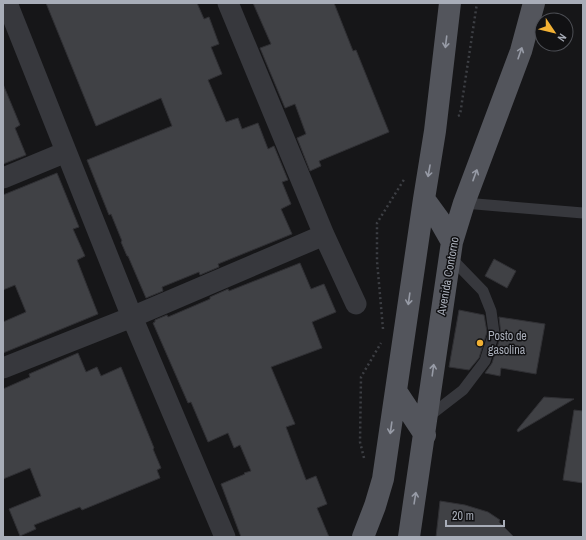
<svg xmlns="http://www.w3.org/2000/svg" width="586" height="540" font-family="'Archivo Narrow',sans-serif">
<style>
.building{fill:#404145;stroke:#303034}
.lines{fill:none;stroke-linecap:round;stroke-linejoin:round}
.path{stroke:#3d3f44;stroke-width:2.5;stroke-dasharray:2 3;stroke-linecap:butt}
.lane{stroke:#37383d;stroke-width:11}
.street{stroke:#37383d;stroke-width:21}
.primary{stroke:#53555c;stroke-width:22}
.oneway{stroke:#979ba6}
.poi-dot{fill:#f2b134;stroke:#111113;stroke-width:1.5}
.labels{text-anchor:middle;stroke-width:3;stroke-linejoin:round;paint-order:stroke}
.street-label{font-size:12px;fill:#a8adb8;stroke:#111113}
.poi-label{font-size:12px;fill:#a8adb8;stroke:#111113;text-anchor:start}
</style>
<rect width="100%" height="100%" fill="#161618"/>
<path class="building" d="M46 3H197L204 19 209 17 219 44 211 47 222 74 208 80 226 122 238 118 242 129 258 123 268 149 274 146 288 180 282 182 291 204 281 209 292 234 218 264 219 267 200 275 199 272 162 287 163 291 146 298 128 256H127L121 242 122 241 111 214 109 215 87 160 172 126 161 98 96 126Z
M253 3H334L353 51 356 50 389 132 319 161 321 166 310 171 297 138 306 134 295 104 285 108 260 48 271 44Z
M3 84 20 125 15 128 26 155 3 164Z
M57 173 79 227 73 229 85 256 77 260 98 314 3 353V322L26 312 15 285 3 290V195Z
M494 259 516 271 507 288 485 276Z
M300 263 311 289 324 284 336 312 312 322 322 348 271 367 295 424 286 427 306 480 316 476 327 504 317 508 329 537H241L221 484 245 474 244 473 251 471 240 445 234 448 228 433 208 442 191 402 188 403 153 323 155 322V320L167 315 168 317 210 299V297L228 289 229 291Z
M459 310 484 315 487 332 479 358 469 370 449 367Z
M499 317 545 324 536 374 501 368 500 376 485 373 492 363 501 335Z
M78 353 86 372 97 367 101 376 121 367 154 448 153 449 161 468 157 470 160 478 82 510 80 507 34 525 36 529 20 536 9 509 41 496 30 468 3 479V389L30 377 29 374Z
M544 397 574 399 518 432 517 430Z
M574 410 583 411V483L563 480Z
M440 501 465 505 488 512 500 520 499 522 514 537H436Z"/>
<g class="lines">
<path class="path" d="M458 116 460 115 477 3
M383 329 377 261V223L405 178
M364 458 360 442 361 377 381 343"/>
<path class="lane" d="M464 203 583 213
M428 417 463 390 485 361 494 333 491 311 483 291 449 256"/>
<path class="street" d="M7 3 132 317 225 537
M228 3 324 235 356 304
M3 178 66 152
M3 368 132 317 324 235"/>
<path class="primary" d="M424 199 440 221 452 242
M396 391 425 435
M363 537 375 506 383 479 424 199 435 131 450 3
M409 537 452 242 464 203 521 51 534 3"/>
</g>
<defs><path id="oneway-shaft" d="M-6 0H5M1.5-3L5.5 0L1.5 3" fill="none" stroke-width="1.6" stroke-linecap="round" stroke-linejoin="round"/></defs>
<g class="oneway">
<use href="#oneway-shaft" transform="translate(446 42) rotate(97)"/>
<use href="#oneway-shaft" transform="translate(520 53) rotate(-71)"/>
<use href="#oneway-shaft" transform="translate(429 171) rotate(100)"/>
<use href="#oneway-shaft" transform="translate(475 175) rotate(-70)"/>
<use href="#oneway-shaft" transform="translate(409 299) rotate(98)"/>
<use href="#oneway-shaft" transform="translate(433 370) rotate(-82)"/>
<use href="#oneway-shaft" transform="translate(391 428) rotate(98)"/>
<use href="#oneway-shaft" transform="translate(415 498) rotate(-81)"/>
</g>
<circle class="poi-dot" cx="480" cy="343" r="4"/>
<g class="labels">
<g class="street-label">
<text transform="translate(448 276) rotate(-80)" y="4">Avenida Contorno</text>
</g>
<g class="poi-label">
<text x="488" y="340">Posto de<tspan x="488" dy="14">gasolina</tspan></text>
</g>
</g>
<rect width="586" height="540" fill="none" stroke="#a8adb8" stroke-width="8"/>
<g transform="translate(554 32) rotate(125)"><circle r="19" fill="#111113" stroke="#4d4f55"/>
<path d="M0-3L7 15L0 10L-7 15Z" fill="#f2b134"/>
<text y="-6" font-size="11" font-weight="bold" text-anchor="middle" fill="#a8adb8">N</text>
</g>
<path d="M446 520v6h58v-6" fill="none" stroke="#a8adb8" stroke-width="2"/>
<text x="452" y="520" font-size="12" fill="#a8adb8" stroke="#111113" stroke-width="3" paint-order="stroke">20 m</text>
</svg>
